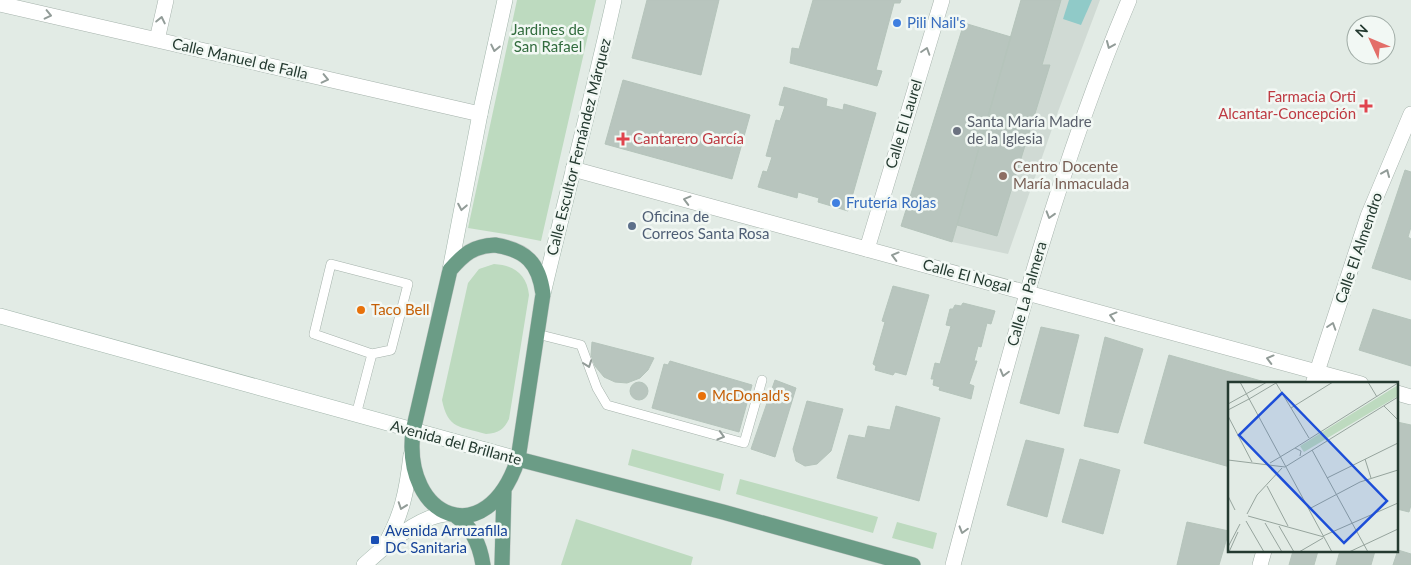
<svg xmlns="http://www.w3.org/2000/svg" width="1411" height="565" font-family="Lato,sans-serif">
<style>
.built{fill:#d0dad4}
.green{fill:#bddabf}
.water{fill:#90cac8}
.building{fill:#b8c5be;stroke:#b5c4bb}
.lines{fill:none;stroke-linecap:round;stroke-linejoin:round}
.service-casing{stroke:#a5b2ab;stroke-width:10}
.minor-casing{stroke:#a5b2ab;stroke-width:16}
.tertiary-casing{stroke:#a5b2ab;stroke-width:16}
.secondary-casing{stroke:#a2b5ab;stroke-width:16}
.primary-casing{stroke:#c2c8c5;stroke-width:16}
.service{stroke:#fff;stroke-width:9}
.minor{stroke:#fff;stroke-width:15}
.tertiary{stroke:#fff;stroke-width:15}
.secondary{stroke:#fff;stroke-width:15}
.primary{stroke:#6b9c86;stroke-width:15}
.oneway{stroke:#929c98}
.shop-dot{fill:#3f7fe0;stroke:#f2f8f4;stroke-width:2}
.health-dot{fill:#e0444e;stroke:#f2f8f4;stroke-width:2}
.worship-dot{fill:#6b7280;stroke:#f2f8f4;stroke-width:2}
.education-dot{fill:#8d6e63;stroke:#f2f8f4;stroke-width:2}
.service-dot{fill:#5c6f8a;stroke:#f2f8f4;stroke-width:2}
.food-dot{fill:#e8710a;stroke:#f2f8f4;stroke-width:2}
.transit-dot{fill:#1a4fb4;stroke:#f2f8f4;stroke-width:2}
.labels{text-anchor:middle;stroke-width:5;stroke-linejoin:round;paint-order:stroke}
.shop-label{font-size:15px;fill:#366cbe;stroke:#f2f8f4;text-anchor:start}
.park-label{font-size:15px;fill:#326c3e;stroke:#f2f8f4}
.street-label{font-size:15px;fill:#243a30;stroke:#f2f8f4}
.health-label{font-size:15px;fill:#be3a42;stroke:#f2f8f4;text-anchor:end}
.worship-label{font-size:15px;fill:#5b616d;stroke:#f2f8f4;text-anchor:start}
.education-label{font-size:15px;fill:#785e54;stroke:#f2f8f4;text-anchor:start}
.service-label{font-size:15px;fill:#4e5e75;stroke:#f2f8f4;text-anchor:start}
.food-label{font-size:15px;fill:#c56008;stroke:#f2f8f4;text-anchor:start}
.transit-label{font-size:15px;fill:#164399;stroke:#f2f8f4;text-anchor:start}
.inset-road{fill:none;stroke:#96a49d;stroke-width:1}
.view{fill:#1d4ed8;fill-opacity:0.15;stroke:#1d4ed8;stroke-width:2.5}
.inset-edge{fill:none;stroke:#243a30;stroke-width:2.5}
</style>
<rect width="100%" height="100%" fill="#e2ebe5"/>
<path class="built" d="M1021 0H1100L1059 109 1008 254 952 242Z"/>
<path class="green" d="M517 0H596L541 241 505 234 468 228Z
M494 264C513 265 527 274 529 295L509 419C504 429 499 433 486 434 460 426 448 430 442 400L468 283 479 269Z
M632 449 724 474 720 491 628 465Z
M740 479 878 517 873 533 736 494Z
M576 519 693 557 691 565H561Z
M897 522 937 533 933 549 892 538Z"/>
<path class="water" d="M1069 0H1092L1081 25 1063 19Z"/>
<path class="building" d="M647 0H719L701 75 632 58Z
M813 0H901L900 3H894L876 70 882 71 877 86 790 63 792 48 799 49Z
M1021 0H1061L1042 65H1050L997 236 957 225Z
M964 23 1011 37 952 242 901 226Z
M623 80 750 115 732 179 605 144Z
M784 87 827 99 826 106 843 110 844 104 876 113 848 211 818 202 819 198 798 192 797 198 758 187 763 171 767 172 772 157 766 156 776 120 780 121 785 106 779 105Z
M1405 170 1411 172V227L1408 237 1411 239V280L1372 268Z
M893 286 929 295 906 375 895 372 893 375 875 370 876 366 873 364 885 322 882 321Z
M963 303 995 311 991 324 987 323 981 347 978 346 974 361H977L969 384 974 386 971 399 939 390 940 387 933 385 934 379H931L935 363 940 364 951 326 946 325 950 309H953L955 305 961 306Z
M1373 309 1411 320V366L1359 350Z
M1041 327 1079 335 1059 414 1020 403Z
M1105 337 1143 349 1118 433 1084 426Z
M592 342 654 358 648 370 640 378 627 383 615 382 604 377 595 366 591 355Z
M1169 355 1272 384H1230V467L1144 443Z
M670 361 752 385 739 432 652 408 664 364 668 365Z
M775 380 796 388 775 457 751 449Z
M630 391a9 9 0 1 1 18 0a9 9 0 1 1-18 0Z
M807 401 843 409 831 451 817 464 805 466 796 461 793 449Z
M896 406 940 418 919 501 837 478 849 435 865 438 868 426 890 430Z
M1397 422 1411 425V505L1409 512 1397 509Z
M1026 440 1064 449 1047 517 1007 505Z
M1080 459 1120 470 1103 534 1062 522Z
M1187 522 1229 531 1219 565H1177Z
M1398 550 1411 554V565H1393Z
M1293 551H1318L1314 565H1289Z
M1340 551H1375L1371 565H1336Z"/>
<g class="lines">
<g class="service-casing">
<path id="service" d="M331 264 408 284 391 350 372 354 314 334Z
M537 334 581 345 597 388 607 405 744 443 762 380
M356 415 372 354"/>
</g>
<g class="minor-casing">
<path id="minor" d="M0 4 480 114
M157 40 166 0
M867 249 942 0
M1313 384 1368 216 1411 114
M953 565C1004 374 1052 182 1129 0
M1260 565 1264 551"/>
</g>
<g class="tertiary-casing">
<path id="tertiary" d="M573 169 1361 384
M1397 393 1411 397"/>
</g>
<g class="secondary-casing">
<path id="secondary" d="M450 270 480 114 505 0
M543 294C566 196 592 99 614 0
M0 316 518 459
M383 548C402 517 407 490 411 455
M364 565C385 546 418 516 447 514"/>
</g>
<g class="primary-casing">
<path id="primary" d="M495 245C526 250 539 263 543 294L518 459C487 554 402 519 413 431L450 270C464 254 473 246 495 245Z
M518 459 723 512 913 565
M456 516C473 528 480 545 483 565
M502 565 504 490"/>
</g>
<use href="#service" class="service"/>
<use href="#minor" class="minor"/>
<use href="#tertiary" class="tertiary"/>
<use href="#secondary" class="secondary"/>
<use href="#primary" class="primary"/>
</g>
<defs><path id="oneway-chevron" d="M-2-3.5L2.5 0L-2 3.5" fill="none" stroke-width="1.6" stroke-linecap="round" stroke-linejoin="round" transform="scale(1.25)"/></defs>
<g class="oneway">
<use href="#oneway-chevron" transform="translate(48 15) rotate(13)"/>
<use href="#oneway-chevron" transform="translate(161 20) rotate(-78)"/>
<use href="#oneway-chevron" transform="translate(1110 45) rotate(113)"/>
<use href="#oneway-chevron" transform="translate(495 48) rotate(102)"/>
<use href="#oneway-chevron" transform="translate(926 51) rotate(-72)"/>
<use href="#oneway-chevron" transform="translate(325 79) rotate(13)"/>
<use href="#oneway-chevron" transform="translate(1386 173) rotate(-67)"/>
<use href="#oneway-chevron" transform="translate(687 200) rotate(-165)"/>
<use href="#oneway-chevron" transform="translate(462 207) rotate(101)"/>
<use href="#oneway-chevron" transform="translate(1050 215) rotate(107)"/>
<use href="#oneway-chevron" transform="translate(895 256) rotate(-165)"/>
<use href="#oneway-chevron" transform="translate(1113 316) rotate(-165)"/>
<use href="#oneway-chevron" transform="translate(1332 326) rotate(-72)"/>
<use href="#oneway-chevron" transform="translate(1270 359) rotate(-165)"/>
<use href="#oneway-chevron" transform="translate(588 364) rotate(70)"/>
<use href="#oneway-chevron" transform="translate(1004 373) rotate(105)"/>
<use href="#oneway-chevron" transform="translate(721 436) rotate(16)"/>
<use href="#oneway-chevron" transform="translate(402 506) rotate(109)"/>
<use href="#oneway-chevron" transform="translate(963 530) rotate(106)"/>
</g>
<g class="shop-dot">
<circle cx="897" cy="23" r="5"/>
<circle cx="836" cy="203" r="5"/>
</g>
<g class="health-dot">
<path d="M1363.5 98.5h5v5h5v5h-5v5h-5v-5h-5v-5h5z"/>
<path d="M620.5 131.5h5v5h5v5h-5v5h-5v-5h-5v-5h5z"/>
</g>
<circle class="worship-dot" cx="957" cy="131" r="5"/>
<circle class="education-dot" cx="1003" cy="176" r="5"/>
<circle class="service-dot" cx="632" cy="226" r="5"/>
<g class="food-dot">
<circle cx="361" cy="310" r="5"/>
<circle cx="702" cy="396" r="5"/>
</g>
<rect class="transit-dot" x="370" y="535" width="10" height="10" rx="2.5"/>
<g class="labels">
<g class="shop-label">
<text x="907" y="28">Pili Nail's</text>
<text x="846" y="208">Frutería Rojas</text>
</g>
<g class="park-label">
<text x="548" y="35">Jardines de<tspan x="548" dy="17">San Rafael</tspan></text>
</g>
<g class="street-label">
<text transform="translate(240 59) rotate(13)" y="5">Calle Manuel de Falla</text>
<text transform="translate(904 124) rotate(-73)" y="5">Calle El Laurel</text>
<text transform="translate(579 147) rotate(-76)" y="5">Calle Escultor Fernández Márquez</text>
<text transform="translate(1359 248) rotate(-71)" y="5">Calle El Almendro</text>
<text transform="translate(967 276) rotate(15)" y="5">Calle El Nogal</text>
<text transform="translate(1027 294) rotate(-74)" y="5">Calle La Palmera</text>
<text transform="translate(456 443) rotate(15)" y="5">Avenida del Brillante</text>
</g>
<g class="health-label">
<text x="1356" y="102">Farmacia Orti<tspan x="1356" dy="17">Alcantar-Concepción</tspan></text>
<text x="633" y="144" text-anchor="start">Cantarero García</text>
</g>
<g class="worship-label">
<text x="967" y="127">Santa María Madre<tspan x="967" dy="17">de la Iglesia</tspan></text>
</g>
<g class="education-label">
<text x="1013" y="172">Centro Docente<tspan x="1013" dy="17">María Inmaculada</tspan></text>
</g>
<g class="service-label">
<text x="642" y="222">Oficina de<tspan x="642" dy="17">Correos Santa Rosa</tspan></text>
</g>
<g class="food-label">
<text x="371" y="315">Taco Bell</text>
<text x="712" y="401">McDonald's</text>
</g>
<g class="transit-label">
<text x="385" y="536">Avenida Arruzafilla<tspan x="385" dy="17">DC Sanitaria</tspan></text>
</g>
</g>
<g transform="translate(1228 382)">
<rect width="170" height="170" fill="#e2ebe5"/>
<path d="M170 3V14L76 70 72 64Z" fill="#bddabf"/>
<path class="inset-road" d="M12 0 104 170M140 0 149 15M48 1 81 56M18 12 39 0M21 17 48 1M0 22 18 12M156 24 170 38M63 26 105 0M0 28 21 17M0 34 24 80M67 66 170 1M84 68 140 170M137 77 143 96M0 78 57 85 170 15M42 81 67 66 73 69 72 74M99 96 170 61M39 104 60 144M0 114 7 128M81 127 132 100 170 88M19 132 29 113 54 86M20 134 96 155M18 139 36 170M37 141 54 170M51 144 66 170M95 154 170 121M0 165 12 142M1 170 10 150M71 170 95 156M121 170 170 147"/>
<path class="view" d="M54 11 159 119 116 161 11 53Z"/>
<rect width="170" height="170" class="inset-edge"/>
</g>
<g transform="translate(1371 40) rotate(314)"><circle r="24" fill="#f2f8f4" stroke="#a0aca6"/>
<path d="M0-4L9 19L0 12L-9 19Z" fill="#e36e68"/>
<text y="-8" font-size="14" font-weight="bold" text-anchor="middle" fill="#243a30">N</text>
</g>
</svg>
